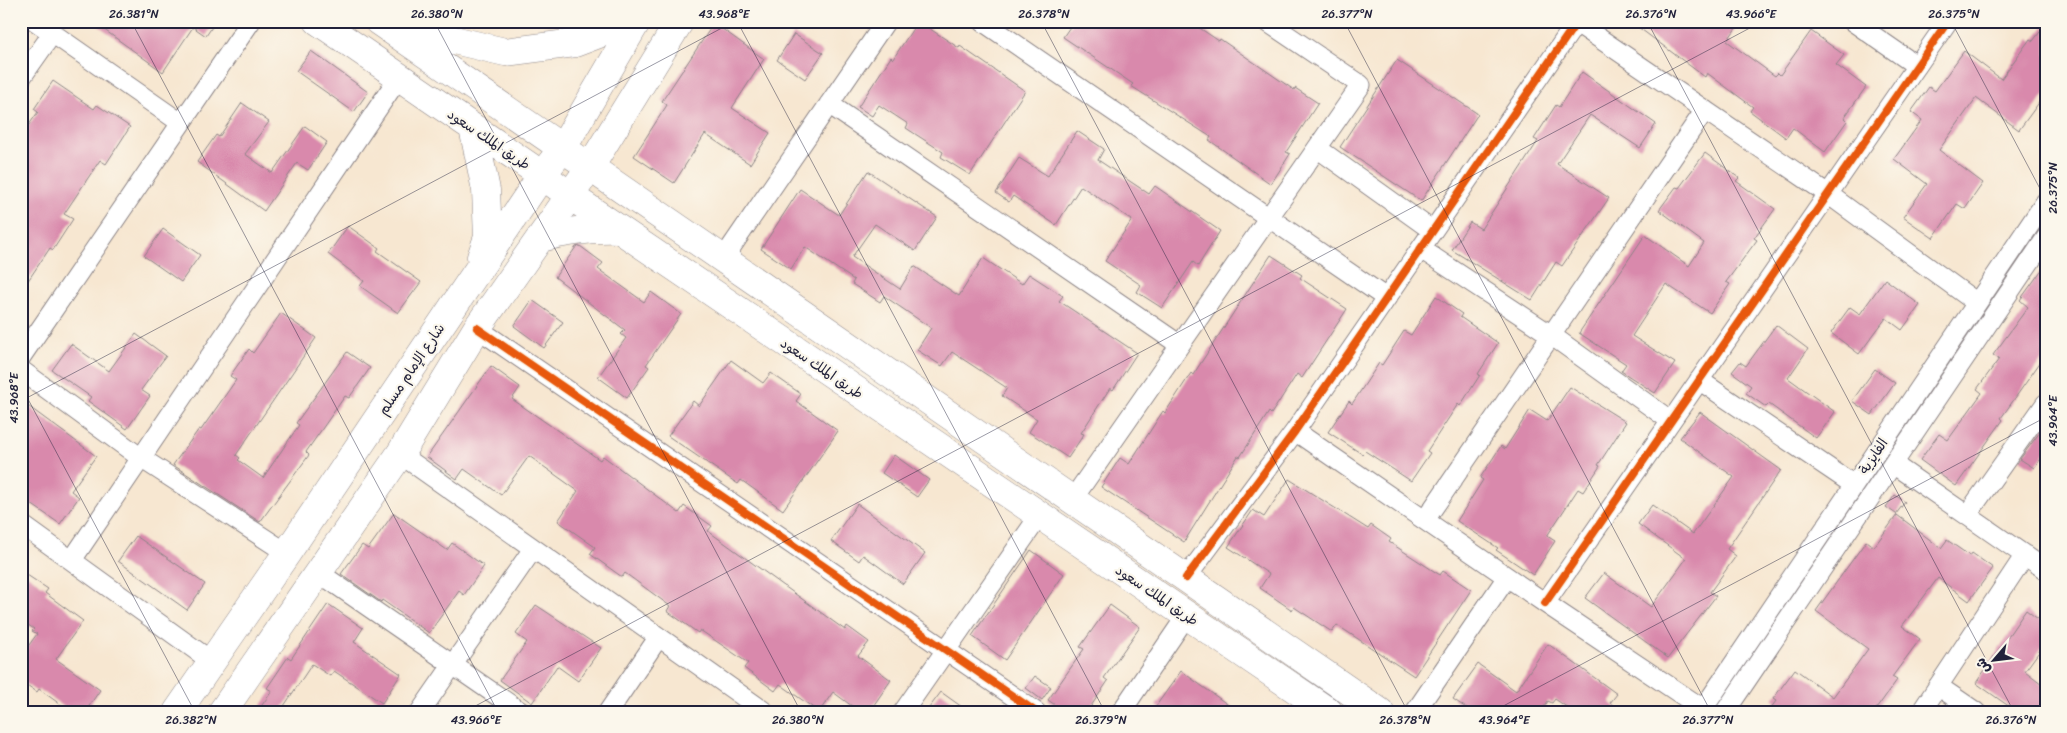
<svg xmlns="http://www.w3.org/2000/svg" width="2067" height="733" font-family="Sriracha,'Playpen Sans Arabic',sans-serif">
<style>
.building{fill:#d989ac}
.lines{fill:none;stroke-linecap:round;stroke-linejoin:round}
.street-casing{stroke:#8c8486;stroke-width:21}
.secondary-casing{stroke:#8c8486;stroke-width:29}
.street{stroke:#fff;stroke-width:19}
.secondary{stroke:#fff;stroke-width:28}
.cycleway-casing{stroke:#fbf7ec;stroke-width:11}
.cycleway{stroke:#e8590c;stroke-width:8}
.ticks{fill:none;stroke:#22223b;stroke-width:1;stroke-opacity:0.45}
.labels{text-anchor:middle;stroke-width:4.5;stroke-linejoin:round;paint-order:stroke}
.street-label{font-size:14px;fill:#22223b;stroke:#fbf7ec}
.neatline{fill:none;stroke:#22223b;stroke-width:2}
.ticks-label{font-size:12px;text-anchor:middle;fill:#22223b}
</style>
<rect width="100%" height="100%" fill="#fbf7ec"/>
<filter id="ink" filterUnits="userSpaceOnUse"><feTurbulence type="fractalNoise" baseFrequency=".02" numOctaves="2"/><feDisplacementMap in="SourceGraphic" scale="10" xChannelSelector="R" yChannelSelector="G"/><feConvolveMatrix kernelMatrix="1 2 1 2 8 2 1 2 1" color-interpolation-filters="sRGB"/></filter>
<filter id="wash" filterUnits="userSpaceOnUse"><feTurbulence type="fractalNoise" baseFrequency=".0096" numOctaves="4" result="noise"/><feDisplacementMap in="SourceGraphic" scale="20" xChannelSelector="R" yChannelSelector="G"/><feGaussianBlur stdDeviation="1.12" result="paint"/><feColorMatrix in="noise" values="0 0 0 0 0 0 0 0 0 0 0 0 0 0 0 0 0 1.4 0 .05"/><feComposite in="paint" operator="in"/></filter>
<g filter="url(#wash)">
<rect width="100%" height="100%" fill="#f7e7d1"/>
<g id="blocks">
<path class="building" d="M92 21H216L206 36 193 27 163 72Z
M918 21 959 48 960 46 1025 91 970 175 941 157 943 152 906 128 908 124 879 105 872 116 858 107 891 57 893 59Z
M1074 21H1189L1219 41 1220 39 1294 90 1295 88 1318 103 1286 152 1290 154 1271 184 1209 140 1211 137 1131 86 1133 84 1063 37Z
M1630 21H1741L1727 41 1775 76 1778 73 1780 75 1811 31 1844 55 1836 65 1866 87 1844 118 1847 121 1825 152 1793 128 1786 138 1750 111 1753 107 1707 73 1705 77Z
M714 23 764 59 732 108 770 133 750 164 705 134 674 183 634 156 667 105 662 101Z
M2046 24V93L2019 130 1976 98 1939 150 1983 183 1965 209 1957 204 1933 238 1903 217 1927 184 1894 159 1922 120 1911 112 1929 87 1935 91 1964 51 2001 79 2030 39 2033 41Z
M794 34 823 53 805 79 777 60Z
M311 51 368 92 354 112 296 71Z
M1397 60 1478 114 1421 201 1340 147Z
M1582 72 1656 124 1640 148 1590 115 1557 164 1609 198 1562 266 1556 262 1532 300 1452 250 1470 222 1481 229 1538 141 1534 139 1556 105 1559 107Z
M53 81 94 109 97 105 130 127 106 164 100 160 64 214 73 219 53 250 50 248 21 291V136L38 112 34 109Z
M242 103 269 122 245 154 272 173 305 126 327 142 308 170 297 163 264 211 197 162 216 135 219 137Z
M1077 131 1104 149 1098 160 1149 194 1155 186 1220 231 1198 266 1193 262 1162 308 1137 292 1141 285 1105 261 1132 220 1081 186 1056 225 1013 196 1009 202 996 193 1019 158 1048 176Z
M1705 153 1739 178 1736 181 1775 209 1754 238 1757 240 1726 282 1730 284 1710 313 1666 284 1632 336 1675 363 1655 393 1621 371 1626 364 1579 333 1645 235 1689 266 1704 243 1659 210 1676 187 1679 188Z
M868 171 937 217 915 251 875 224 852 257 900 289 914 266 959 296 983 258 1022 284 1029 274 1063 296 1059 301 1137 353 1113 390 1110 388 1081 433 1084 434 1068 458 1029 432 1037 419 1002 396 1007 388 952 352 942 366 917 350 931 328 884 296 880 302 852 284 854 280 805 247 791 269 761 249 800 189 839 215Z
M348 226 379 248 377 251 421 282 398 313 360 286 364 281 328 254Z
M163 229 200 255 181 282 144 256Z
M580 246 603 263 598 269 644 302 651 292 681 314 646 365 649 367 627 398 598 377 626 338 621 334 625 330 555 277 576 247Z
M1271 255 1302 275 1300 278 1347 309 1302 378 1297 374 1271 414 1269 412 1240 457 1238 456 1184 542 1101 487 1120 458 1129 464 1163 411 1165 413 1191 373 1193 375Z
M2046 264V354L2001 418 2003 420 1956 486 1920 460 1939 434 1948 440 1982 393 1977 389 1999 359 1993 355 2028 307 2020 300Z
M1885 279 1920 305 1902 330 1886 318 1859 354 1831 333 1850 307 1860 314Z
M1436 296 1462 314 1460 317 1498 343 1478 374 1480 375 1460 406 1458 404 1427 451 1430 453 1411 481 1365 451 1362 454 1328 432 1349 401 1352 404 1379 363 1382 365 1404 331 1411 335Z
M532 300 563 322 544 348 514 326Z
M281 313 316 338 236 455 240 458 238 460 263 478 299 425 296 423 347 352 370 368 349 398 345 396 306 452 309 455 260 522 173 465 199 429 201 430 236 380 230 376 249 349 253 353Z
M1776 325 1808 349 1788 378 1835 412 1816 438 1769 404 1766 407 1746 393 1751 386 1732 372 1740 362 1746 366Z
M136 334 166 356 141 390 150 396 127 429 88 401 91 397 52 370 71 344 109 371Z
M731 360 763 383 771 373 801 394 796 401 838 431 783 510 741 480 738 484 668 436 693 401 699 406Z
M491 366 520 387 512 399 600 460 603 456 679 513 684 506 712 526 708 531 845 630 847 626 869 642 858 656 891 680 869 712H860L833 692 819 712 780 684 775 691 744 668 748 663 700 630 698 633 667 611 670 606 625 573 622 577 590 554 595 547 558 521 578 491 529 456 501 495 464 469 457 479 427 457Z
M1875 369 1895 383 1872 415 1852 401Z
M1570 387 1626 422 1598 465 1600 466 1583 492 1578 489 1547 536 1555 541 1533 575 1496 550 1498 548 1457 521 1483 480 1480 478 1501 446 1505 449 1530 410 1547 421Z
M28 406 96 456 71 491 79 497 60 524 21 497V416Z
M1700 412 1781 470 1727 549 1736 556 1710 592 1716 596 1668 658 1585 598 1604 573 1651 607 1686 559 1638 524 1652 505 1693 534 1734 477 1680 438Z
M2046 424V452L2034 468 2020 459Z
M894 455 929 480 917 497 882 473Z
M1289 479 1368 529 1371 525 1391 539 1389 542 1440 575 1443 571 1471 590 1414 676 1337 625 1332 632 1294 607 1292 610 1260 588 1269 574 1228 547 1253 510 1264 517Z
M1895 495 1905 502 1896 514 1886 507Z
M857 504 925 553 903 584 863 555 859 561 831 541Z
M394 513 447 550 452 543 484 566 464 595 459 591 429 633 382 600 381 602 341 574 362 545 368 549Z
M1897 515 1941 548 1947 540 1970 556 1972 553 1993 568 1969 601 1938 578 1902 626 1920 639 1892 677 1897 680 1874 712H1768L1776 701 1773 699 1795 669 1833 697 1868 649 1816 611 1866 541 1874 547Z
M136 536 205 584 187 610 118 561Z
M1031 550 1064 574 1005 660 972 636Z
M21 571 48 589 45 593 83 621 56 659 100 690 85 712H71L39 689 37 692 21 681V656L37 634 32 631 34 629 21 620Z
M328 604 363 628 354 642 401 674 382 703 334 671 330 676 312 664 280 712H257L272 691 267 688 288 657 291 659Z
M536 605 601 648 578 681 557 666 532 703 500 680 527 642 516 634Z
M1110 605 1140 627 1104 678 1108 681 1087 712H1065L1048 700 1084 649 1080 647Z
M2026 610 2046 625V642L2025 671 2046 687V712H2017L1976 683Z
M1548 644 1617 694 1610 703 1622 712H1574L1555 699 1552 703 1548 701 1541 712H1472L1453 699 1478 664 1516 691Z
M1181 671 1238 712H1164L1156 706Z
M1035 676 1051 687 1042 700 1026 688Z
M941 692 969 712H926Z"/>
</g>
</g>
<g filter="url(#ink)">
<use href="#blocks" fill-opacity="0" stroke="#8c8486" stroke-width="1"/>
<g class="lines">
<g class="street-casing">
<path id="street" d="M35 21 181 123
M982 21 1386 298
M1574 21 1828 194 1977 303
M1852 21 1917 66
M21 78 52 34
M829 104 1180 345
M1317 148 1433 231
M1421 249 1551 335 1671 421
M723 259 886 21
M477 328 1036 712
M21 357 251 21
M21 370 141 458 287 553
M1699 380 1854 485
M1295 431 1545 603 1703 709
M400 454 765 712
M1893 464 2046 570
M1072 500 1361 85 1266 21
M1967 515 2046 403
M1425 520 1705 110
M21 524 211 661
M72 560 399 77
M318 572 521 712
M1186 578 1295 431 1576 23
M1545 603 1948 21
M1938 686 1976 712
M420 712 533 549
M608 712 658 638
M903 712 1040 515
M1121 712 1187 615
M1415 712 1507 577
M1701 712 2046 201
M1725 712 2046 238
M1921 712 2025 555"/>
</g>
<g class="secondary-casing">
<path id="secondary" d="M318 21 542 175 569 195 1329 712
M378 21 1380 712
M398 27 505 52 575 43 620 26 625 21
M473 128 486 190 488 237 481 257
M541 238C567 231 591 228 618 229
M177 712 287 553 542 175 562 149 637 21
M222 712 400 454 477 328 590 167 680 21"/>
</g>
<use href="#street" class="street"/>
<use href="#secondary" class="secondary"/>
<g class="cycleway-casing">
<path id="cycleway" d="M477 328 1036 712
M1186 578 1295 431 1576 23
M1545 603 1948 21"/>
</g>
<use href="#cycleway" class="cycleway"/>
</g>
</g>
<path class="ticks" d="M131 21 498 712M434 21 801 712M737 21 1105 712M1041 21 1408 712M1344 21 1711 712M1647 21 2014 712M1951 21 2046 200M21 386 195 712M21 401 735 21M464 712 1763 21M1492 712 2046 417"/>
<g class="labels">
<g class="street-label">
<text transform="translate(489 139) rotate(34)" y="5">طريق الملك سعود</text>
<text transform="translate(822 368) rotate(34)" y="5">طريق الملك سعود</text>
<text transform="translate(411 369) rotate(-56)" y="5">شارع الإمام مسلم</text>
<text transform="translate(1873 456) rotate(-56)" y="5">الفايزية</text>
<text transform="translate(1157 595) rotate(34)" y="5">طريق الملك سعود</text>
</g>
</g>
<rect width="2067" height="733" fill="none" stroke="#fbf7ec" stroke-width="55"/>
<g transform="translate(1994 660) rotate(242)" stroke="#fbf7ec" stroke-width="4" paint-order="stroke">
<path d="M0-4L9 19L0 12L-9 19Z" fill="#22223b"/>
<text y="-8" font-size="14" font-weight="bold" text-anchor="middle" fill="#22223b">ش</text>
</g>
<rect x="28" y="28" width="2012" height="678" class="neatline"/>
<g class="ticks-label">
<text x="134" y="18">26.381°N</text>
<text x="437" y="18">26.380°N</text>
<text x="724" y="18">43.968°E</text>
<text x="1044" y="18">26.378°N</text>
<text x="1347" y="18">26.377°N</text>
<text x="1651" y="18">26.376°N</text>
<text x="1751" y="18">43.966°E</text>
<text x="1954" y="18">26.375°N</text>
<text transform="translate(2053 188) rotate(-90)" y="4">26.375°N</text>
<text transform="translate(14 398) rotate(-90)" y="4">43.968°E</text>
<text transform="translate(2053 421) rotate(-90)" y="4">43.964°E</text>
<text x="191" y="724">26.382°N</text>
<text x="476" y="724">43.966°E</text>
<text x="798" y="724">26.380°N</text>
<text x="1101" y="724">26.379°N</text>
<text x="1405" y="724">26.378°N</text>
<text x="1504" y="724">43.964°E</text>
<text x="1708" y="724">26.377°N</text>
<text x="2011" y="724">26.376°N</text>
</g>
</svg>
